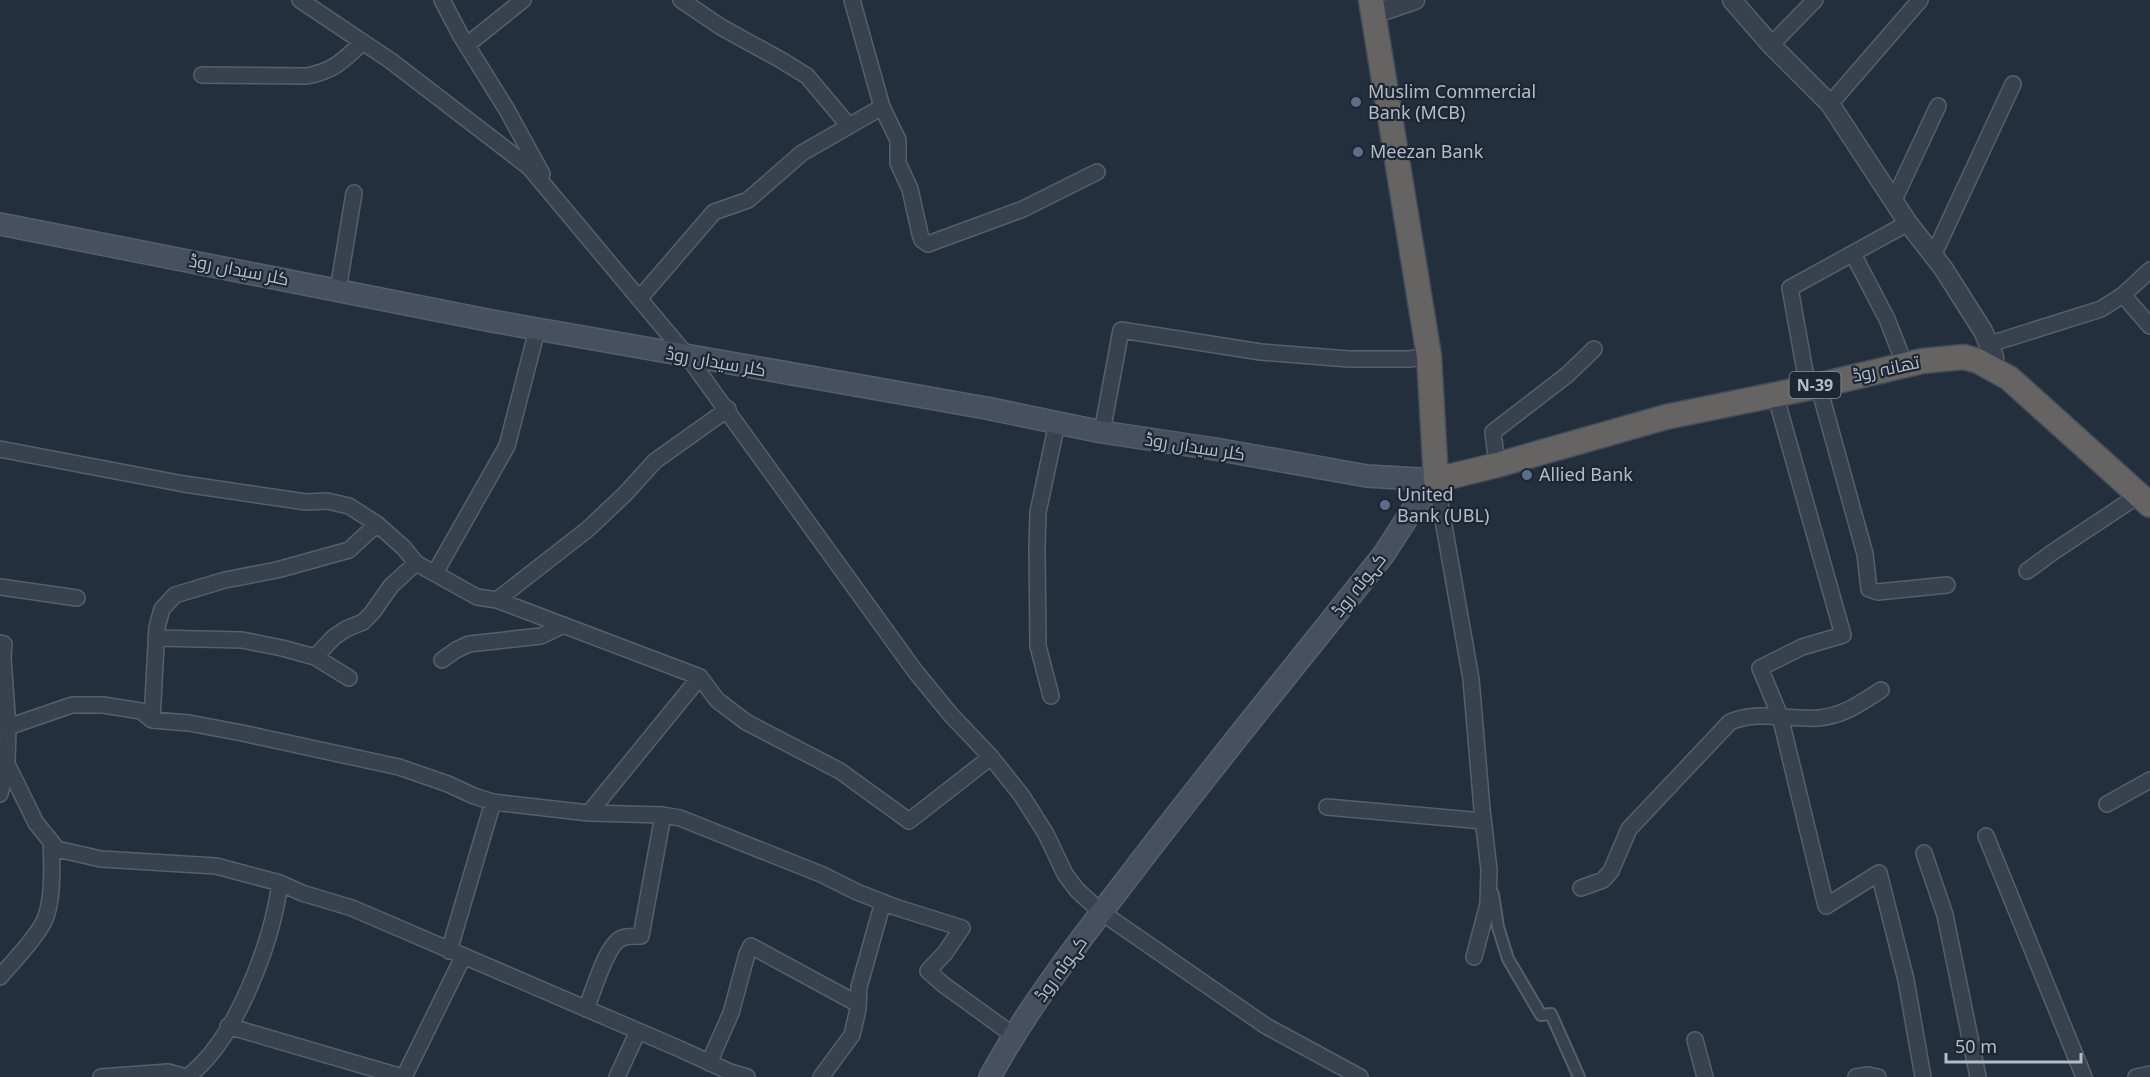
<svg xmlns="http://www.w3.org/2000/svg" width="2150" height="1077" font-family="'Noto Sans',Cairo,sans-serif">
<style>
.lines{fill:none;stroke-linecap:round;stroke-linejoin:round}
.pedestrian-casing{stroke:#565f6c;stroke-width:14}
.minor-casing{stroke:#565f6c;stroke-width:18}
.tertiary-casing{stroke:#565f6c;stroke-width:21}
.secondary-casing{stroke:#565f6c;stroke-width:24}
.trunk-casing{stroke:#434c59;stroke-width:27}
.pedestrian{stroke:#38414e;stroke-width:10}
.minor{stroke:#38414e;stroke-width:15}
.tertiary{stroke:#38414e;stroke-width:18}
.secondary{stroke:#465061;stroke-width:21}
.trunk{stroke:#656462;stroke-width:24}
.service-dot{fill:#5c6f8a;stroke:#1d2633;stroke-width:2}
.labels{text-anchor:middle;stroke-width:4.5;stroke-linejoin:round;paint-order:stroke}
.shield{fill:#1d2633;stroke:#878f9c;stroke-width:1.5}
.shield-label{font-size:16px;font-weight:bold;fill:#b4bcc9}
.poi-label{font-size:18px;fill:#b4bcc9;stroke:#1d2633;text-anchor:start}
.street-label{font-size:18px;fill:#b4bcc9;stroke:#1d2633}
</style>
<rect width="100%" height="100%" fill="#242f3e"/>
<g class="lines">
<g class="pedestrian-casing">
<path id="pedestrian" d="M1493 894 1498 927 1508 959 1541 1015 1551 1014 1579 1077"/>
</g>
<g class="minor-casing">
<path id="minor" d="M300 0 391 61 529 167 688 357 915 671 951 715 991 757 1022 796 1046 834 1065 874 1077 890 1101 912 1266 1026 1360 1077
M442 0 461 36 507 110 542 174
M681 0 721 27 781 60 807 76 849 126
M467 45 523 0
M1771 45 1815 0
M202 75 307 76C336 70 342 61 363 42
M1830 104 1920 0
M882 107 898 140V163L910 189 920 234 922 240 928 244 1023 209 1097 172
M1894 200 1938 106
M1853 254 1887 319 1905 365
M1933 256 2013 84
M338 290 354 193
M2123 295 2150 326
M639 299 714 212 748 200 802 153 882 107 852 0
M1990 344 2101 309 2123 295 2150 270
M1818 384 1865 554 1869 589 1878 592 1947 585
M1808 388 1790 288 1908 223
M1775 394 1843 635 1802 647 1760 668 1780 716 1826 906 1879 873 1906 980 1923 1077
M1102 432 1121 330 1261 352 1349 359H1409L1429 356
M0 449 184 484 306 502 327 501 349 506 377 524
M1497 465 1493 432 1567 375 1594 349
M1436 480 1471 679 1482 809 1489 870 1488 904 1474 957
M2027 571 2053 552 2139 495
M435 573 507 446 537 330
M0 587 77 598
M497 600 700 677 717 700 746 722 840 771 909 821 991 757
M156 638 242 640 282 648 315 657 349 678
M0 643 4 644 3 658 8 727 72 705H103L141 711 152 720 157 627 162 609 175 595 225 580 277 570 349 550 377 524 404 548 416 563 477 597 497 600 588 529 625 494 655 461 728 409
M315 657 334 637 346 629 363 622 372 613 391 586 416 563
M442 660 456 650 469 644 541 636 564 625
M1051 696 1038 646 1037 546 1038 512 1057 423
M152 720 189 723 242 733 399 767 448 784 474 796 493 802 589 813 663 815 680 818 823 875 857 892 895 907 962 928 945 953 928 971 944 985 1013 1035
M0 727H8L7 764 36 823 57 849 101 859 216 866 280 883 302 893 352 908 680 1049 730 1072 747 1077
M0 794 7 764
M2107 804 2150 780
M1327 807 1483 821
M589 813 700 677
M1986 836 2084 1077
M1924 853 1945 915 1978 1077
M1581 888 1603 880 1611 871 1629 829 1730 722C1759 710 1788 720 1818 718 1843 716 1861 703 1881 690
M449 951 493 802
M0 977C14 960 31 944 42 925 54 906 52 863 51 841
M586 1009C593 993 606 944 622 938 627 936 635 936 641 936L663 815
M228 1026 402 1077
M1695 1040 1705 1077
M709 1063 731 1013 747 954 751 946 858 1004
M101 1077 168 1072 186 1077
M187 1077C236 1041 272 942 280 883
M404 1077 463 957
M617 1077 638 1031
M821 1077 852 1035 858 1009 859 987 883 902
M1856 1077 1868 1075 1878 1077
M2136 1077 2150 1074"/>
</g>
<g class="tertiary-casing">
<path id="tertiary" d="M1732 0 1771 45 1830 104 1908 223 1943 268 1983 331 1994 357V368
M1374 14 1415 0"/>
</g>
<g class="secondary-casing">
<path id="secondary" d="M0 224 492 321 986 408 1102 432 1215 449 1367 476 1436 480
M990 1077C1029 1005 1080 940 1130 875 1213 766 1299 661 1384 554L1411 512 1436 480"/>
</g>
<g class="trunk-casing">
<path id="trunk" d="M1371 0 1429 356 1436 480 1497 465 1666 417 1808 388 1922 361 1964 357 1978 361 2009 378 2150 505"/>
</g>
<use href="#pedestrian" class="pedestrian"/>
<use href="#minor" class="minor"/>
<use href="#tertiary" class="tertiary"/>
<use href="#secondary" class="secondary"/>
<use href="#trunk" class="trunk"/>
</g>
<g class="service-dot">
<circle cx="1356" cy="102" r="6"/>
<circle cx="1358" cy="152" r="6"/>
<circle cx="1527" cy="475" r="6"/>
<circle cx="1385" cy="505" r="6"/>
</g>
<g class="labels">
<rect class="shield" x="1789.5" y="372" width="51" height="26" rx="4.5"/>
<g class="shield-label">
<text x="1815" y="391">N-39</text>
</g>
<g class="poi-label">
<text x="1368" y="98">Muslim Commercial<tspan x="1368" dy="21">Bank (MCB)</tspan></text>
<text x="1370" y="158">Meezan Bank</text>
<text x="1539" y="481">Allied Bank</text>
<text x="1397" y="501">United<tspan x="1397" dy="21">Bank (UBL)</tspan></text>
</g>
<g class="street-label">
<text transform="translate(239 270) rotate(11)" y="6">کلر سیداں روڈ</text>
<text transform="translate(716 362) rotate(10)" y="6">کلر سیداں روڈ</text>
<text transform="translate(1886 369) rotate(-12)" y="6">تھانہ روڈ</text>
<text transform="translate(1195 447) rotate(9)" y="6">کلر سیداں روڈ</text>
<text transform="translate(1359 585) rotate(-52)" y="6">کہوٹہ روڈ</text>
<text transform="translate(1061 969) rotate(-54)" y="6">کہوٹہ روڈ</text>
</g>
</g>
<path d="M1946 1053v9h135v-9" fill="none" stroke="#b4bcc9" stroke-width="3"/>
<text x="1955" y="1053" font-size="18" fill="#b4bcc9" stroke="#1d2633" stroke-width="4.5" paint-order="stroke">50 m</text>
</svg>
